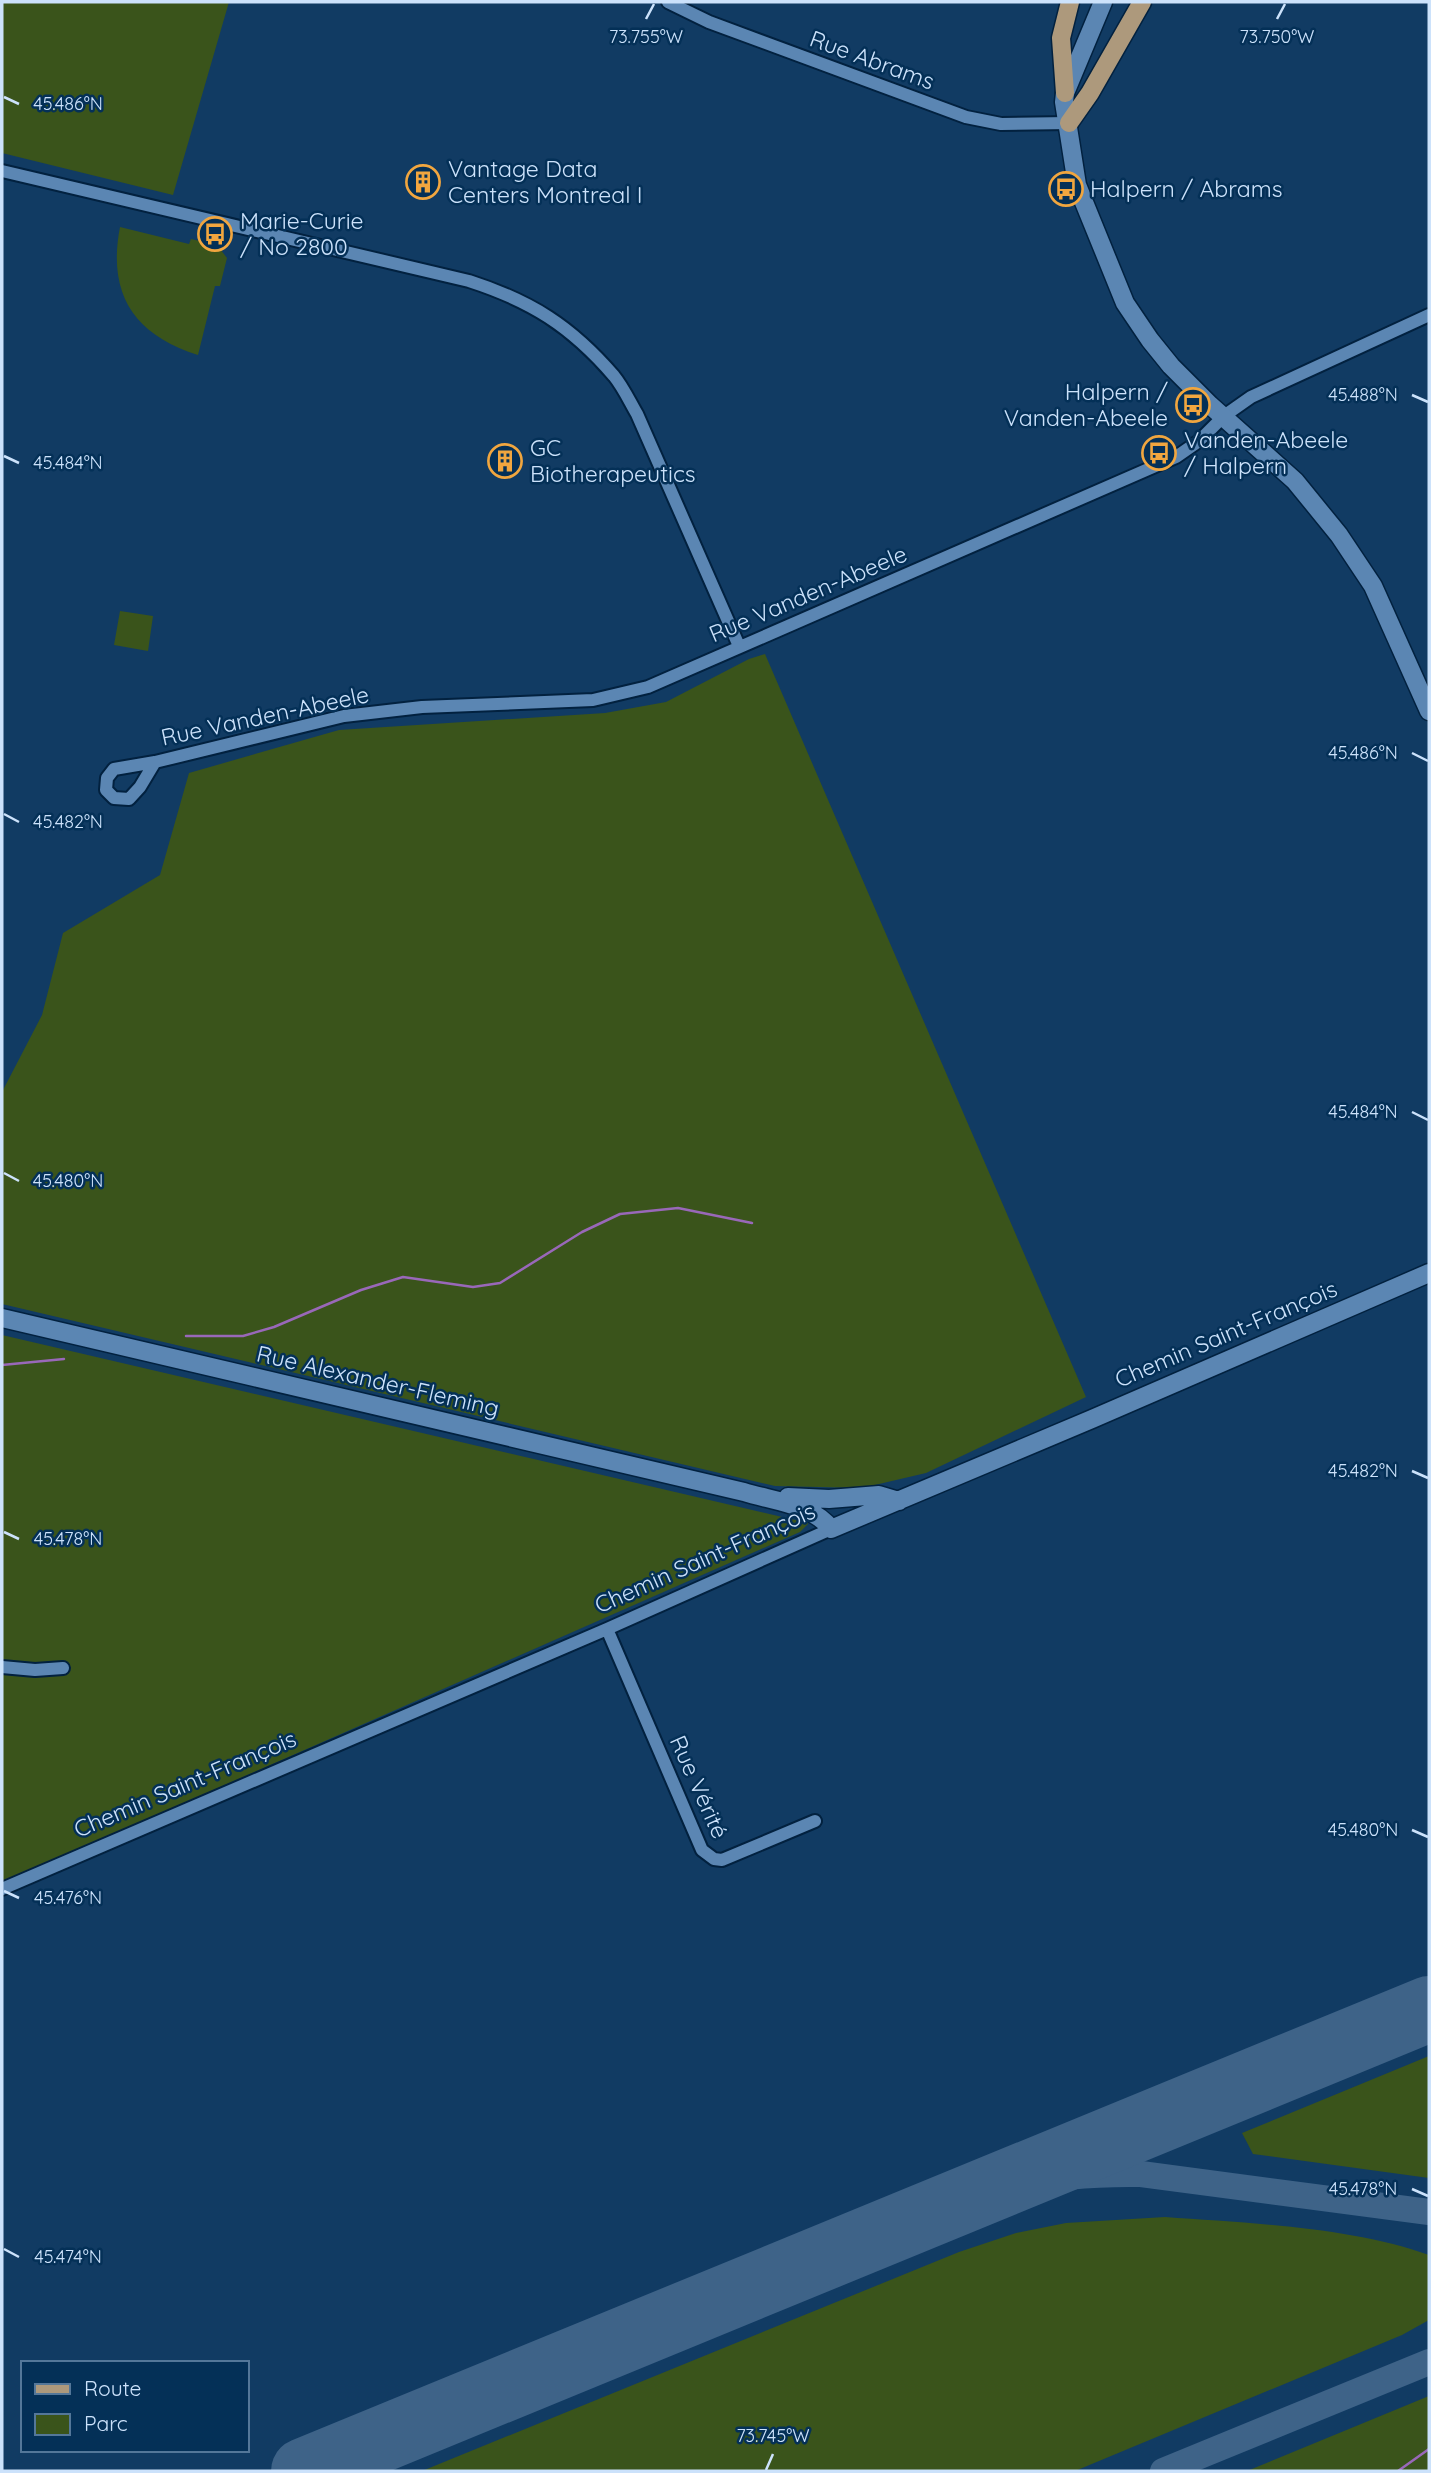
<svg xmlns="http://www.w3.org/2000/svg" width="1431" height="2473" font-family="Quicksand,sans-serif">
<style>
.green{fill:#3a541b}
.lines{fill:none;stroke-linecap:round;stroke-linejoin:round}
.stream{stroke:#9968b9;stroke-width:2.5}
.taxiway{stroke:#3e6388;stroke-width:26}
.runway{stroke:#3e6388;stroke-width:66}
.street-casing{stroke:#02213f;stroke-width:16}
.secondary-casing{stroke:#02213f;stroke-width:21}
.primary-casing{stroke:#02213f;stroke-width:21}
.street{stroke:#5b86b3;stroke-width:12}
.secondary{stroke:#5b86b3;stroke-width:18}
.primary{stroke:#ad997c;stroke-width:18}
.ticks{fill:none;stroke:#cce2fb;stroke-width:2.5}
.labels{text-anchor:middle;stroke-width:5;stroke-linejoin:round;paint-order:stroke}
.street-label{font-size:23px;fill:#cce2fb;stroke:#043057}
.poi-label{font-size:23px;fill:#cce2fb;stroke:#043057;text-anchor:start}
.ticks-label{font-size:18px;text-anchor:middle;fill:#cce2fb;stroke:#043057;stroke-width:5;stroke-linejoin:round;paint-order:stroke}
</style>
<rect width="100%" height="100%" fill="#113b63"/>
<path class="green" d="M2 2H229L173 195 2 153Z
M120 227 189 244 191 239 217 245 227 258 220 286H215L198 355C134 335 107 294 120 227Z
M120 611 153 616 148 651 114 645Z
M765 654 1086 1397 926 1473 862 1488 775 1486 2 1304V1092L42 1015 63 933 160 875 189 773 339 730 605 713 666 702 749 659Z
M2 1335 795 1520 807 1516 808 1524 800 1532 2 1883Z
M1429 2056V2178L1253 2154 1242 2133Z
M1165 2217C1248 2223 1351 2227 1429 2255V2320L1402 2335 1075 2471H422L959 2252 1016 2233 1066 2223Z
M1429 2396V2471H1247Z"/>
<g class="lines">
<path class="stream" d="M186 1336H243L274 1327 361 1290 403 1277 473 1287 500 1283 582 1232 620 1214 678 1208 752 1223
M2 1365 64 1359
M1398 2471 1429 2449"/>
<path class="taxiway" d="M966 2199C1023 2179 1080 2173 1141 2174L1429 2212
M324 2471 402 2431
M1163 2471 1429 2362"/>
<path class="runway" d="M304 2471 1429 2009"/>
<g class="street-casing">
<path id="street" d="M668 2 709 22 966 117 1001 124 1069 123
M2 171 469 281C531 301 571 326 614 376 623 387 630 402 637 414L739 646
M155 762 140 787 129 799 114 798 106 790 107 778 114 769 155 762 344 716 422 707 593 700 648 687 1176 457 1199 441 1224 416 1251 397 1429 315
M607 1629 702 1850 714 1859 722 1860 815 1821
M2 1667 35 1670 63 1668
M2 1889 607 1629 831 1529"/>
</g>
<g class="secondary-casing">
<path id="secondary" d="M1103 2 1065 93 1064 102 1077 185 1125 303 1150 340 1171 366 1210 405 1295 481 1339 535 1373 586 1429 711
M2 1318 744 1492C772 1501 813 1504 831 1529L1092 1419 1429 1273
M788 1497 829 1499 879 1495 899 1501"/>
</g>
<g class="primary-casing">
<path id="primary" d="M1065 93 1061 38 1070 2
M1069 123 1090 93 1142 2"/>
</g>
<use href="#street" class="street"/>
<use href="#secondary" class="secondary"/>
<use href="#primary" class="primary"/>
</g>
<path class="ticks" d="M646 19 654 4M1277 19 1285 4M4 97 19 104M1412 395 1428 402M4 456 19 463M1412 753 1428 761M4 814 19 822M1412 1112 1428 1120M4 1173 19 1181M1412 1471 1428 1478M4 1532 19 1539M1412 1830 1428 1837M4 1891 19 1898M1412 2189 1428 2196M4 2249 19 2257M766 2470 773 2454"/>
<defs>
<g id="building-ring" transform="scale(1.75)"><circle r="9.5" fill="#043057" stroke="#f1a63f" stroke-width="1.5"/><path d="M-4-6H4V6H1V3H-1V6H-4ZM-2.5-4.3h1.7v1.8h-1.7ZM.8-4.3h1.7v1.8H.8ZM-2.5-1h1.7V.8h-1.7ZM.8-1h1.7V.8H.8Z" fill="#f1a63f"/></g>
<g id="bus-ring" transform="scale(1.75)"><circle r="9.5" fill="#043057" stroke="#f1a63f" stroke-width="1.5"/><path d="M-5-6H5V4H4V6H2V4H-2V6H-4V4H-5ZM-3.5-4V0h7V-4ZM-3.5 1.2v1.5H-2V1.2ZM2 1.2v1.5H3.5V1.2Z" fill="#f1a63f"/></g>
</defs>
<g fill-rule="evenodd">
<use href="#building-ring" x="423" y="182"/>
<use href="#bus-ring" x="1066" y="189"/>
<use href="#bus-ring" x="215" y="234"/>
<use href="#bus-ring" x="1193" y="405"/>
<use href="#bus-ring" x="1159" y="453"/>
<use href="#building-ring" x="505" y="461"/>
</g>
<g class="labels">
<g class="street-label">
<text transform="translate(872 60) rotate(20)" y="8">Rue Abrams</text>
<text transform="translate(808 594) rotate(-23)" y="8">Rue Vanden-Abeele</text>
<text transform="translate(265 716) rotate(-12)" y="8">Rue Vanden-Abeele</text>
<text transform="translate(1226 1334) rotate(-23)" y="8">Chemin Saint-François</text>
<text transform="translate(378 1381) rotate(13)" y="8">Rue Alexander-Fleming</text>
<text transform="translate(705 1558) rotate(-24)" y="8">Chemin Saint-François</text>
<text transform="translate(185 1784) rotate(-23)" y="8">Chemin Saint-François</text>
<text transform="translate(699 1787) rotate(66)" y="8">Rue Vérité</text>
</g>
<g class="poi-label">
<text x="448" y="177">Vantage Data<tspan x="448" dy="26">Centers Montreal I</tspan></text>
<text x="1090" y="197">Halpern / Abrams</text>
<text x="240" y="229">Marie-Curie<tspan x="240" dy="26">/ No 2800</tspan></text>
<text x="1168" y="400" text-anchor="end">Halpern /<tspan x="1168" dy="26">Vanden-Abeele</tspan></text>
<text x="1184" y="448">Vanden-Abeele<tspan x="1184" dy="26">/ Halpern</tspan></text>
<text x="530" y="456">GC<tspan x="530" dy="26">Biotherapeutics</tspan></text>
</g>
</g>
<g class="ticks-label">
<text x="646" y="43">73.755°W</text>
<text x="1277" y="43">73.750°W</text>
<text x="68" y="110">45.486°N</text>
<text x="1363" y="401">45.488°N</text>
<text x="68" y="469">45.484°N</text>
<text x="1363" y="759">45.486°N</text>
<text x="68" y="828">45.482°N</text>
<text x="1363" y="1118">45.484°N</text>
<text x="68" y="1187">45.480°N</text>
<text x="1363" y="1477">45.482°N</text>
<text x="68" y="1545">45.478°N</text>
<text x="1363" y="1836">45.480°N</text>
<text x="68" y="1904">45.476°N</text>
<text x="1363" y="2195">45.478°N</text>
<text x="68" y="2263">45.474°N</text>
<text x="773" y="2442">73.745°W</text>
</g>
<rect width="1431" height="2473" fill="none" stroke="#cce2fb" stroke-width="7"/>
<rect x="21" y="2361" width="228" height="91" fill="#043057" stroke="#547799" stroke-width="2"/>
<rect x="35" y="2384" width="35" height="10" fill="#ad997c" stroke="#547799" stroke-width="2"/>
<text x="84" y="2396" font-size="21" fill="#cce2fb">Route</text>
<rect x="35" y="2414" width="35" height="21" fill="#3a541b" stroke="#547799" stroke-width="2"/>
<text x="84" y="2431" font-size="21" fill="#cce2fb">Parc</text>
</svg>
